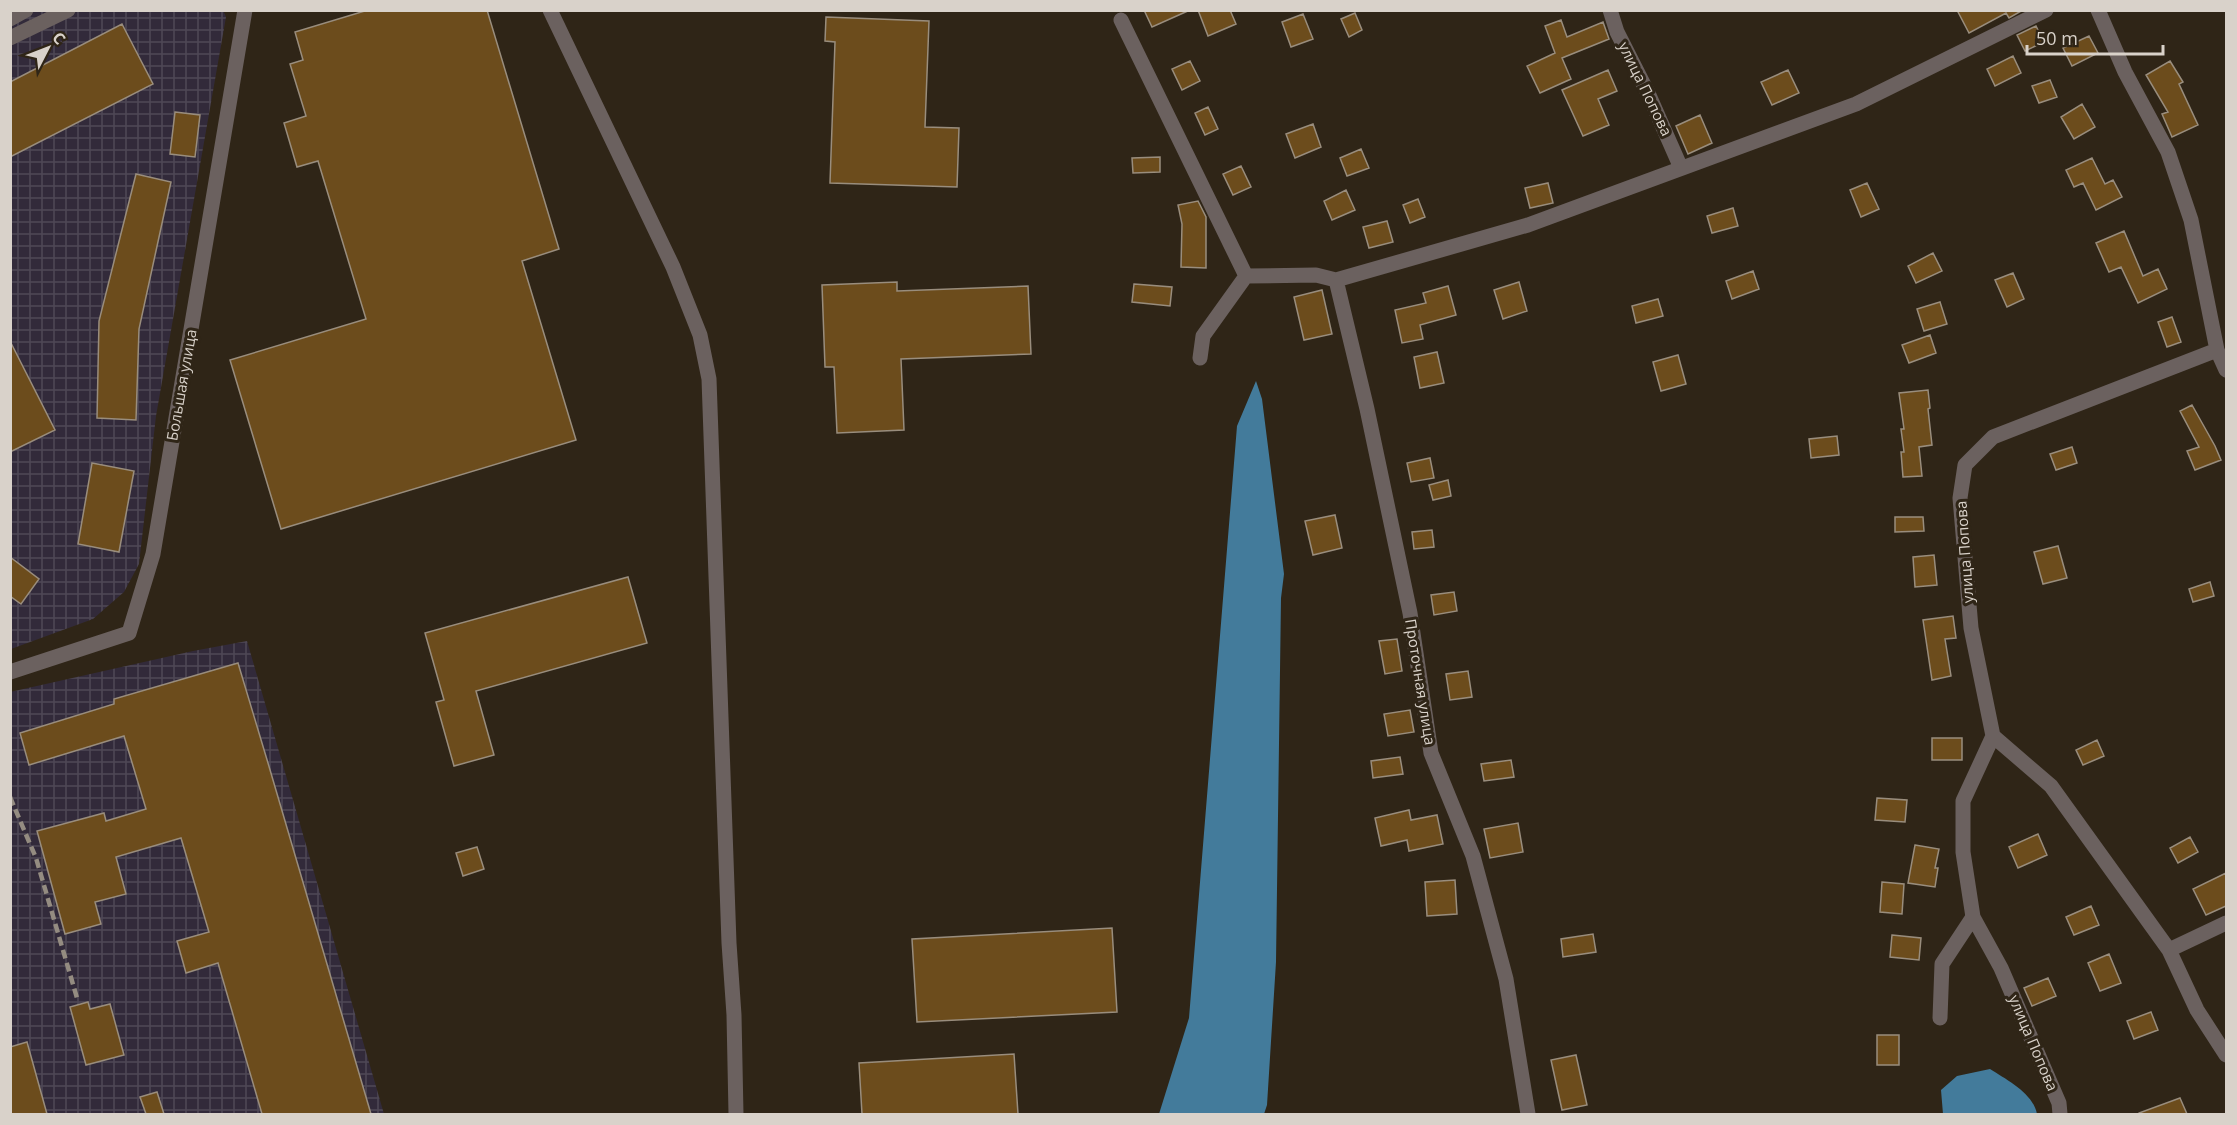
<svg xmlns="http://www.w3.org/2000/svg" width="2237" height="1125" font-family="'Open Sans',sans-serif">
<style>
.industrial{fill:url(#industrial-grid)}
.water{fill:#437b9b}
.building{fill:#6c4c1c;stroke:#998d7d;stroke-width:1.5}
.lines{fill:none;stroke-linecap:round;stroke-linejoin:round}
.minor{stroke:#6b615f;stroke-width:15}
.rail{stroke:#948c81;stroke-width:4.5;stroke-dasharray:9 4.5;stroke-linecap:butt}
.labels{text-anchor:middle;stroke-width:6;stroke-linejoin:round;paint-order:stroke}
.street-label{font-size:15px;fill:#d9d2ca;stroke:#2f2517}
</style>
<defs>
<pattern id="industrial-grid" width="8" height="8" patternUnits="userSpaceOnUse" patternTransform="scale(1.5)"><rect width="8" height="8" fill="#322a3a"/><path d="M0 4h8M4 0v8" fill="none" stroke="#4f4855"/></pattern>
</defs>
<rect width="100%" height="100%" fill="#2f2517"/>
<path class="industrial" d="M223 10 226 17 156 416 139 564 124 592 93 619 11 649 10 11Z
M247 641 384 1114H11L10 692 193 651Z"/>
<path class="water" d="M1256 381 1262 399 1284 574 1281 598 1276 962 1267 1105 1264 1114H1159L1189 1018 1237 426Z
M1990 1069C2007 1080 2033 1093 2037 1114H1943L1941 1090 1957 1076Z"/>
<path class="building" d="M368 10H487L559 249 522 261 576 440 281 529 230 360 366 319 318 161 297 167 284 123 306 116 290 64 303 60 295 32Z
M1144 10H1190L1152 27Z
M1198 10H1230L1236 24 1208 36Z
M1957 10H2023L2009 18 2006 13 1969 33Z
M1355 13 1362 30 1349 37 1341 19Z
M1303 14 1313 39 1291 47 1282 22Z
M826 17 929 21 925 127 959 128 957 187 830 183 835 42 825 41Z
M1561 20 1567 37 1603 22 1609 39 1562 58 1571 79 1540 93 1527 66 1555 53 1545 26Z
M122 24 153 84 10 157V82Z
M2036 26 2044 42 2025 51 2017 35Z
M2089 36 2098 53 2072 66 2063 48Z
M2013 56 2021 73 1995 86 1987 69Z
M1190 61 1200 81 1182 90 1172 69Z
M2170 61 2183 82 2179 84 2198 125 2172 137 2162 114 2168 112 2146 75Z
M1608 70 1617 91 1598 99 1609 125 1583 136 1562 90Z
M1788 70 1799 93 1772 105 1761 82Z
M2050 80 2057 97 2039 103 2032 86Z
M2082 104 2095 127 2074 139 2061 117Z
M1208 107 1218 129 1205 135 1195 113Z
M175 112 200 115 195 157 170 154Z
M1700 115 1712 143 1688 154 1676 126Z
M1313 124 1321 147 1295 158 1286 134Z
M1361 149 1369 168 1347 176 1340 158Z
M1160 157V172L1133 173 1132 158Z
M2092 158 2105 184 2113 180 2122 197 2096 210 2083 183 2074 187 2066 170Z
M1241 166 1251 187 1233 195 1223 174Z
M136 174 171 182 139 329 136 420 97 418 99 321Z
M1548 183 1553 203 1530 208 1525 188Z
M1867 183 1879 209 1861 217 1850 190Z
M1346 190 1355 210 1332 220 1324 201Z
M1418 199 1425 217 1410 223 1403 205Z
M1198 201 1206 217V268L1181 267 1182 224 1178 205Z
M1733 208 1738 226 1712 233 1707 216Z
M1387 221 1393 242 1369 248 1363 227Z
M2124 231 2143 276 2158 269 2167 289 2138 303 2121 267 2109 272 2096 243Z
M1933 253 1942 271 1916 283 1908 266Z
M1753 271 1759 289 1732 299 1726 281Z
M2013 273 2024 299 2007 307 1995 280Z
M897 282V291L1028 286 1031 354 901 359 904 430 837 433 834 367H825L822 285Z
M1519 282 1527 311 1503 319 1494 290Z
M1134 284 1172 287 1170 306 1132 302Z
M1448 286 1456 315 1420 325 1423 339 1402 343 1395 310 1426 303 1423 293Z
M1322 290 1332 334 1304 340 1294 297Z
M1658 299 1663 316 1636 323 1632 306Z
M1940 302 1947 324 1924 331 1917 309Z
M2172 317 2181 342 2167 347 2158 322Z
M1930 335 1936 353 1909 363 1902 345Z
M10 341 55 430 10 452Z
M1437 352 1444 383 1420 388 1414 357Z
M1678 355 1686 384 1661 391 1653 362Z
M1928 390 1930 408 1928 409 1932 445 1919 447 1922 476 1903 477 1901 452H1904L1901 429H1904L1899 393Z
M2192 405 2215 446 2221 460 2195 470 2187 451 2199 447 2180 411Z
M1837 436 1839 455 1811 458 1809 439Z
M2072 447 2077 463 2056 470 2050 454Z
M1430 458 1434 478 1411 482 1407 463Z
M92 463 134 471 119 552 78 544Z
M1448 480 1451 496 1433 500 1429 485Z
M1335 515 1342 548 1313 555 1305 521Z
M1895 517H1923L1924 531 1895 532Z
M1432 530 1434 547 1414 549 1412 532Z
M2058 546 2067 578 2043 584 2034 552Z
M1934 555 1937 585 1915 587 1913 557Z
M10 557 39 579 21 604 10 596Z
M628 577 647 643 476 691 494 755 454 766 436 702 444 700 425 633Z
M2210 582 2214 596 2193 602 2189 589Z
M1454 592 1457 611 1434 615 1431 595Z
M1953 616 1956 638 1945 639 1951 676 1932 680 1923 620Z
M1397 639 1402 671 1385 674 1379 641Z
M238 663 268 763 371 1114H262L218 963 186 973 177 941 209 932 181 838 116 857 126 894 95 902 101 924 65 934 37 831 104 813 106 821 146 809 124 736 29 765 20 733 114 704V699Z
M1468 671 1472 697 1450 700 1446 674Z
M1410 710 1414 732 1388 736 1384 714Z
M1932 738H1962V760H1932Z
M2097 740 2104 756 2083 765 2076 750Z
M1400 757 1403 774 1373 778 1371 761Z
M1511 760 1514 777 1484 781 1481 764Z
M1877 798 1907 800 1905 822 1875 820Z
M1409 810 1411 820 1437 815 1443 844 1409 851 1407 840 1381 846 1375 818Z
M1518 823 1523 852 1490 858 1484 829Z
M2038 834 2047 855 2018 868 2009 847Z
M2190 837 2198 852 2178 863 2170 848Z
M1915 845 1939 849 1935 868H1938L1935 887 1908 883Z
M477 847 484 869 463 876 456 853Z
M2226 873V906L2206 915 2193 889Z
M1455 880 1457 914 1427 916 1425 882Z
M1882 882 1904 884 1902 914 1880 912Z
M2091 906 2099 925 2074 935 2066 917Z
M1112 928 1117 1012 917 1022 912 939Z
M1593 934 1596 952 1563 957 1561 939Z
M1892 935 1921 938 1919 960 1890 957Z
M2109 954 2121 983 2100 991 2088 963Z
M2048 978 2056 996 2032 1006 2024 988Z
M88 1002 90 1009 110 1004 124 1055 86 1065 70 1007Z
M2151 1012 2158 1030 2134 1039 2127 1021Z
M1877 1035H1899V1065H1877Z
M27 1042 47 1114H10V1047Z
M1014 1054 1018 1114H862L859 1063Z
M1576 1055 1587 1105 1562 1110 1551 1060Z
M157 1092 164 1114H146L140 1097Z
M2180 1098 2187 1114H2139V1113Z"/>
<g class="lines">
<path class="minor" d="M550 10 673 267 700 335 709 379 729 943 734 1015 736 1114
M1610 10 1617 32 1648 93 1681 168
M2098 10 2125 72 2168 152 2191 220 2217 350 2226 370
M10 19 26 10
M1121 20 1246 276 1316 275 1336 280 1528 225 1856 104 2046 10
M10 38 68 10
M1336 280 1367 409 1410 613 1431 753 1473 856 1506 979 1528 1114
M2217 350 1993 437 1965 465 1960 498 1971 628 1993 736 2051 786 2169 950 2197 1010 2226 1055
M1200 358 1203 336 1246 276
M10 672 129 633 153 554 245 10
M1993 736 1963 801V852L1973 917 2001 968 2059 1103 2060 1114
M2169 950 2226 923
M1940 1018 1942 964 1973 917"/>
<path class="rail" d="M10 797 36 858 77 998"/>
</g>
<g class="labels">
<g class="street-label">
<text transform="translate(1645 89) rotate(64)" y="5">улица Попова</text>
<text transform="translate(182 385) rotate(-80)" y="5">Большая улица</text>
<text transform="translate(1965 552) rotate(-94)" y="5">улица Попова</text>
<text transform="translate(1420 682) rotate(81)" y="5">Проточная улица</text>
<text transform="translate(2033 1043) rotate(67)" y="5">улица Попова</text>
</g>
</g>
<rect width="2237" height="1125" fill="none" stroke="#d9d2ca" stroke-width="24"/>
<g transform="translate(48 48) rotate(48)" stroke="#2f2517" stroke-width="4.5" paint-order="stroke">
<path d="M0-4.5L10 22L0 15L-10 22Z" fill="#d9d2ca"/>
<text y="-9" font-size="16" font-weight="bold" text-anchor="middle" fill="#d9d2ca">С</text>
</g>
<path d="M2027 45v9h136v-9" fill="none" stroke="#d9d2ca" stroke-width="3"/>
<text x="2036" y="45" font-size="18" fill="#d9d2ca" stroke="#2f2517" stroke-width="4.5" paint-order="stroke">50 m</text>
</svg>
